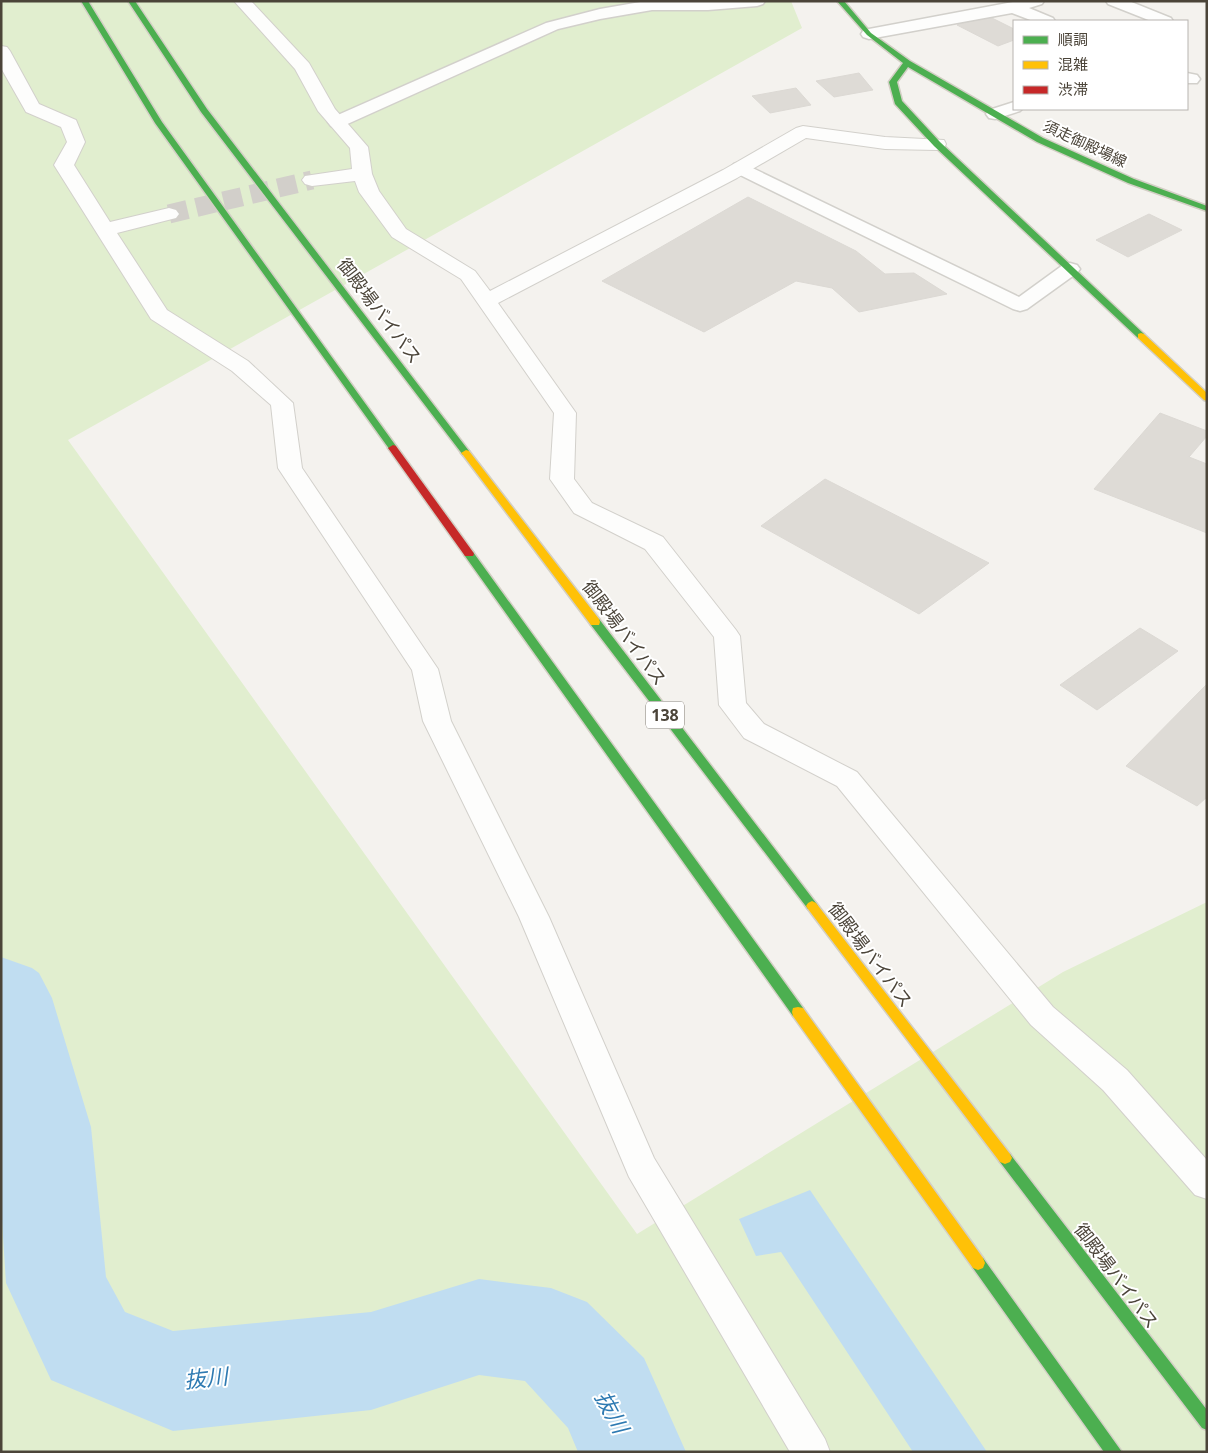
<svg xmlns="http://www.w3.org/2000/svg" width="1208" height="1453" font-family="'Noto Sans','Noto Sans JP',sans-serif">
<style>
.green{fill:#e1eecf}
.water{fill:#c0ddf1}
.lines{fill:none;stroke-linecap:round;stroke-linejoin:round}
.river{fill:#c0ddf1;fill-rule:evenodd}
.building{fill:#dedbd6;stroke:#dcd9d4}
.street-tunnel{stroke:#d2cfca;stroke-width:19;stroke-dasharray:19 9;stroke-linecap:butt}
.lane-casing{stroke:#d2d0cb;stroke-width:3}
.street-casing{stroke:#d2d0cb;stroke-width:2}
.fast-casing{stroke:#d3cfc5;stroke-width:3}
.slow-casing{stroke:#d3cfc5;stroke-width:3}
.jam-casing{stroke:#d3cfc5;stroke-width:3}
.lane{fill:#fdfdfc;fill-rule:evenodd}
.street{fill:#fdfdfc;fill-rule:evenodd}
.fast{fill:#4caf50;fill-rule:evenodd}
.slow{fill:#ffc107;fill-rule:evenodd}
.jam{fill:#c62828;fill-rule:evenodd}
.labels{text-anchor:middle;stroke-width:4;stroke-linejoin:round;paint-order:stroke}
.far-street-label{font-size:15px;fill:#4b4439;stroke:#fff}
.shield{fill:#fff;stroke:#817c74;stroke-width:1}
.shield-label{font-size:16px;font-weight:bold;fill:#4b4439}
.street-label{font-size:18px;fill:#4b4439;stroke:#fff}
.near-water-label{font-size:22px;font-style:italic;fill:#2e7ab2;stroke:#fff}
</style>
<rect width="100%" height="100%" fill="#f4f2ee"/>
<path class="green" d="M1 1H791L802 28 68 440 637 1234 1063 972 1207 902V1452H1Z"/>
<path class="water" d="M810 1190 987 1452H913L781 1252 756 1256 739 1219Z"/>
<g class="lines">
<path class="river" d="M1 957 32 968 39 973 52 998 91 1127 106 1277 125 1312 173 1331 371 1312 479 1279 551 1288 587 1302 644 1358 686 1452H578L568 1428 525 1381 479 1375 371 1410 173 1431 51 1380 6 1283 1 1205Z"/>
</g>
<path class="building" d="M986 15 1014 29V40L998 46 957 25Z
M859 73 873 90 834 97 816 81Z
M796 88 811 105 770 113 752 96Z
M748 197 856 251 885 274 914 273 947 294 859 312 832 288 796 281 704 332 602 281Z
M1149 214 1182 230 1128 257 1096 240Z
M1160 413 1207 431V436L1189 457 1207 464V533L1094 489Z
M825 479 989 563 919 614 761 526Z
M1140 628 1178 651 1097 710 1060 685Z
M1207 684V797L1197 806 1126 766Z"/>
<g class="lines">
<path class="street-tunnel" d="M169 214 312 180"/>
<g class="lane-casing">
<path id="lane" d="M646 1H765L763 4 757 6 708 10H652L600 19 558 29 343 126 337 127 331 126 328 122 331 118 546 23 600 9Z
M1018 1H1044L1042 4 1029 8 1053 18 1055 21H1033L1012 13 869 39 863 37 861 34 863 31 869 29Z
M1106 1H1129L1171 18 1173 21H1151L1108 4Z
M1187 73 1197 75 1200 79 1197 83H1187Z
M1014 102V109H1022L1020 111 995 119 989 118 986 114 989 110Z
M740 162 1019 297 1063 265 1070 263 1077 265 1080 269 1077 273 1027 309 1020 311 1013 309 734 172 731 168 734 164Z"/>
</g>
<g class="street-casing">
<path id="street" d="M234 1H251L309 63 335 109 368 147 372 174 379 191 406 229 475 271 490 291 723 170 796 128 803 126 885 137 944 140 946 144 944 148 937 150 885 149 806 138 737 178 498 303 576 413 574 479 592 503 663 537 736 630 740 636 746 703 764 724 857 772 1053 1007 1127 1070 1207 1160V1199L1195 1195 1103 1090 1031 1025 837 786 744 738 719 705 714 637 645 549 574 513 550 479 554 413 461 279 392 237 359 192 355 181 312 186 305 184 302 180 305 176 352 169 350 148 318 111 295 69Z
M1 46 7 47 10 51 39 104 76 120 85 142 74 165 110 222 169 208 176 210 179 214 176 218 117 233 167 310 248 361 293 403 302 468 438 669 451 721 549 917 654 1158 825 1439 830 1452H790L629 1177 519 917 423 721 412 670 278 468 271 405 232 371 151 319 54 165 67 142 61 127 26 112 1 68Z"/>
</g>
<g class="fast-casing">
<path id="fast" d="M81 1H88L162 122 396 446V450H390L155 123Z
M128 1H135L207 109 469 451V455H463L201 112Z
M837 1H844L871 33 910 61 1043 138 1134 179 1207 206V211L1128 183 1037 142 908 67 897 82 902 101 940 142 1144 334V338H1138L934 146 895 104 889 82 903 63 867 35Z
M469 551 473 552 803 1008 804 1012 803 1016 798 1017 793 1016 465 556 464 554 465 552Z
M595 618 599 619 816 903 818 906 816 909H808L591 625 590 622 591 619Z
M1005 1152 1010 1154 1207 1410V1430L1202 1428 1000 1162 998 1158 1000 1154Z
M978 1256 983 1258 1122 1452H1104L973 1268 971 1263 973 1258Z"/>
</g>
<g class="slow-casing">
<path id="slow" d="M1141 333 1144 334 1207 393V401L1204 400 1138 338V334Z
M466 450 469 451 599 619 600 622 599 625H591L463 455 461 453Z
M812 901 816 903 1010 1154 1012 1158 1010 1162 1005 1164 1000 1162 808 909 806 906 808 903Z
M798 1007 803 1008 983 1258 985 1263 983 1268 978 1270 973 1268 793 1016 792 1012 793 1008Z"/>
</g>
<g class="jam-casing">
<path id="jam" d="M393 445 396 446 473 552 474 554 473 556H465L388 448Z"/>
</g>
<use href="#lane" class="lane"/>
<use href="#street" class="street"/>
<use href="#fast" class="fast"/>
<use href="#slow" class="slow"/>
<use href="#jam" class="jam"/>
</g>
<g class="labels">
<g class="far-street-label">
<text transform="translate(1085 144) rotate(25)" y="5">須走御殿場線</text>
</g>
<rect class="shield" x="646" y="701.5" width="38" height="27" rx="4"/>
<g class="shield-label">
<text x="665" y="721">138</text>
</g>
<g class="street-label">
<text transform="translate(379 311) rotate(53)" y="6">御殿場バイパス</text>
<text transform="translate(624 633) rotate(53)" y="6">御殿場バイパス</text>
<text transform="translate(870 955) rotate(53)" y="6">御殿場バイパス</text>
<text transform="translate(1116 1276) rotate(53)" y="6">御殿場バイパス</text>
</g>
<g class="near-water-label">
<text transform="translate(206 1378) rotate(-6)" y="8">抜川</text>
<text transform="translate(612 1412) rotate(62)" y="8">抜川</text>
</g>
</g>
<rect width="1208" height="1453" fill="none" stroke="#4b4439" stroke-width="5"/>
<rect x="1013" y="20" width="175" height="90" fill="#ffffff" stroke="#b7b4b0"/>
<rect x="1023" y="36" width="25" height="8" fill="#4caf50" stroke="#b7b4b0"/>
<text x="1058" y="45" font-size="15" fill="#4b4439">順調</text>
<rect x="1023" y="61" width="25" height="8" fill="#ffc107" stroke="#b7b4b0"/>
<text x="1058" y="70" font-size="15" fill="#4b4439">混雑</text>
<rect x="1023" y="86" width="25" height="8" fill="#c62828" stroke="#b7b4b0"/>
<text x="1058" y="95" font-size="15" fill="#4b4439">渋滞</text>
</svg>
